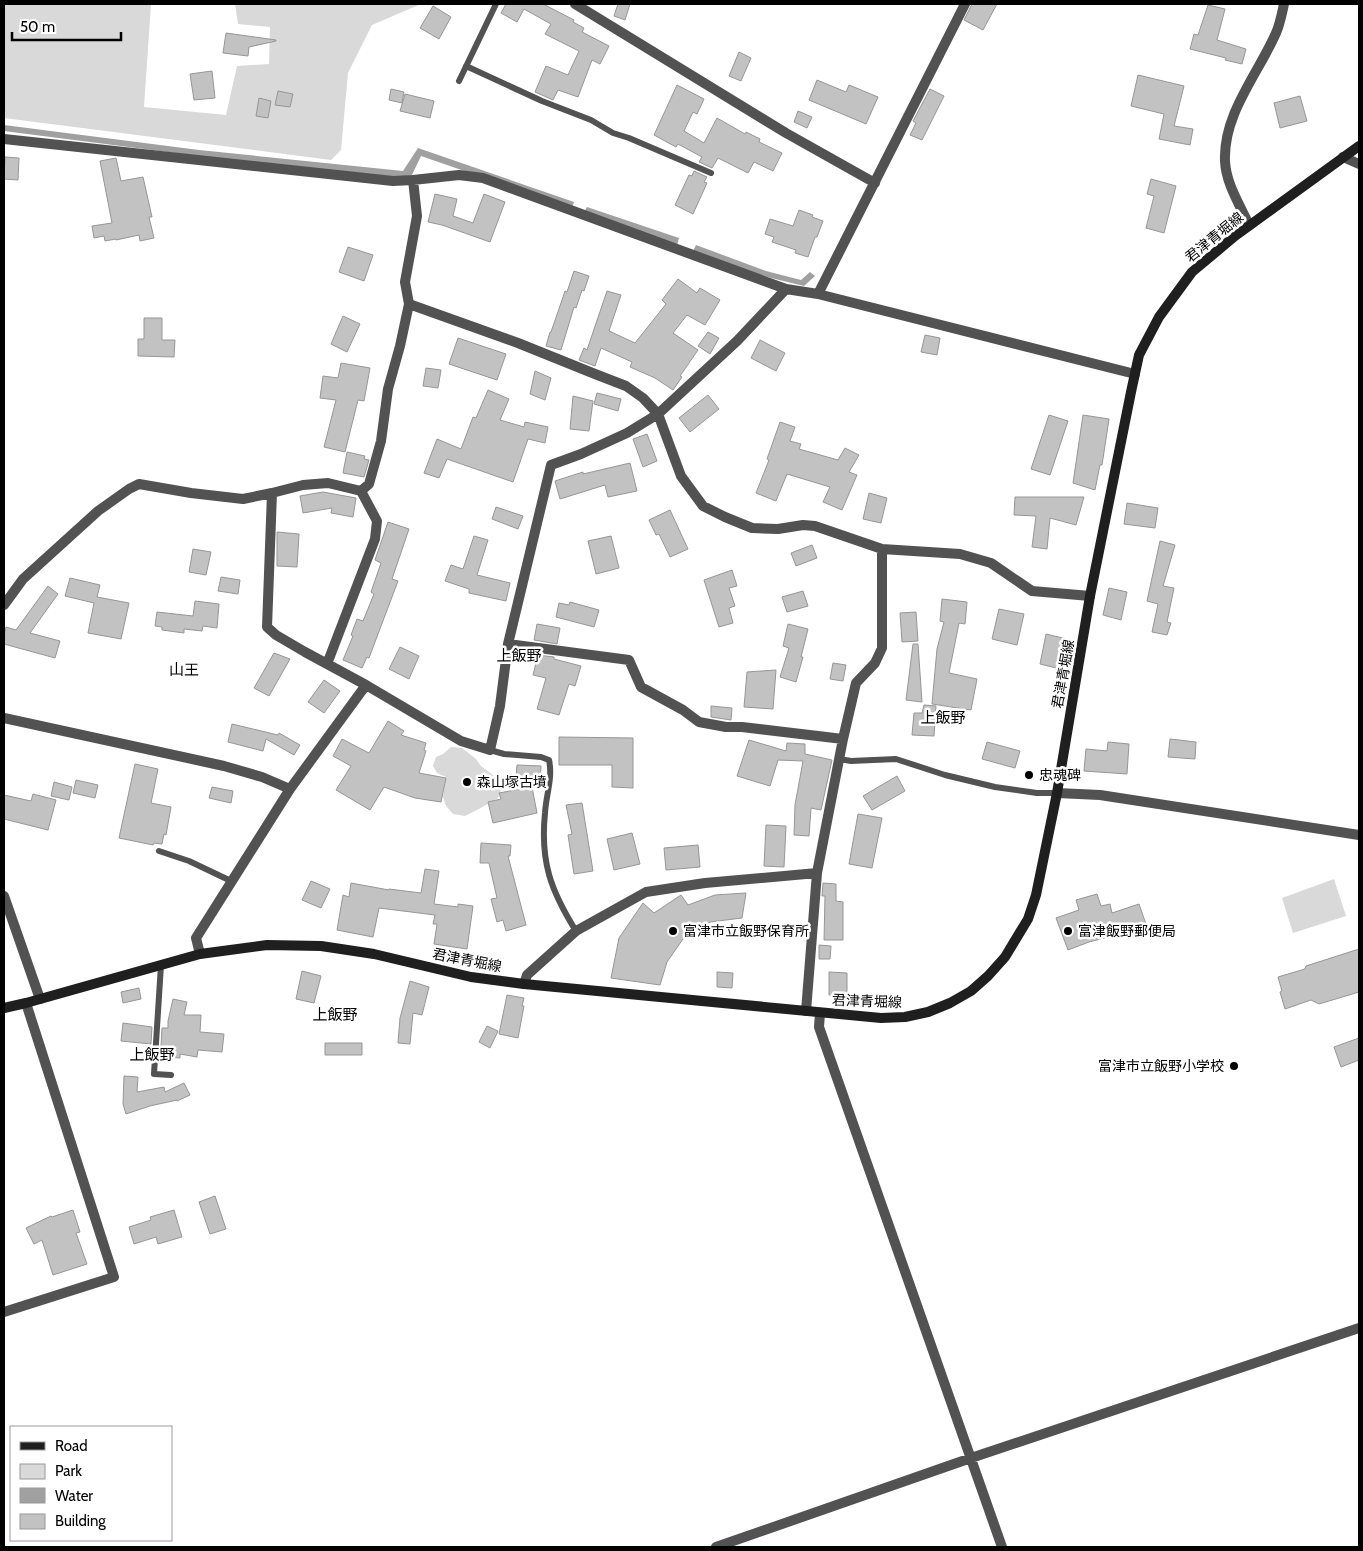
<svg xmlns="http://www.w3.org/2000/svg" width="1363" height="1551" font-family="Cabin,'Noto Sans JP',sans-serif">
<style>
.green{fill:#d9d9d9}
.water{fill:#a0a0a0}
.building{fill:#c2c2c2;stroke:#969696}
.lines{fill:none;stroke-linecap:round;stroke-linejoin:round}
.lane{stroke:#525252;stroke-width:6}
.street{stroke:#525252;stroke-width:10}
.secondary{stroke:#1f1f1f;stroke-width:10}
.poi-dot{fill:#000;stroke:#fff;stroke-width:2}
.labels{text-anchor:middle;stroke-width:5;stroke-linejoin:round;paint-order:stroke}
.street-label{font-size:14px;fill:#000;stroke:#fff}
.poi-label{font-size:14px;fill:#000;stroke:#fff;text-anchor:start}
.neighbourhood-label{font-size:15px;fill:#000;stroke:#fff}
</style>
<rect width="100%" height="100%" fill="#fff"/>
<path class="green" d="M4 4H151L144 107 226 115 237 66 269 64 270 27 238 24 235 4H421L372 25 348 73 341 150 331 160 4 118Z
M451 747 462 748 476 759 481 766 493 775 501 790 498 798 479 809 465 816 453 814 446 806 443 797 446 777 437 773 433 766 436 757 443 754Z
M1334 879 1346 916 1293 933 1282 898Z"/>
<path class="water" d="M4 125 199 150 403 171 418 148 574 202 572 208 421 156 411 177 393 178 199 156 4 131Z
M587 207 679 238 677 246 584 212Z
M696 245 766 271 801 280 810 272 815 276 804 286 767 277 693 251Z"/>
<path class="building" d="M506 4H543L574 20 573 22 584 28 582 32 609 46 600 64 592 60 578 97 558 90 553 100 535 92 546 66 568 75 579 51 545 34 551 24 524 9 517 22 501 13Z
M618 4H630L625 20 614 16Z
M972 4H997L983 30 964 20Z
M1208 5 1225 9 1217 40 1246 49 1242 64 1225 60 1226 58 1190 49 1194 34 1198 35Z
M433 6 451 17 439 39 420 28Z
M226 33 276 40V41L249 47 248 56 223 53Z
M739 52 751 58 741 81 729 76Z
M212 71 215 98 194 100 190 74Z
M1138 75 1184 86 1174 126 1193 129 1190 145 1159 139 1164 114 1131 106Z
M817 80 846 92 849 85 878 97 866 124 809 100Z
M677 85 704 99 697 114 693 112 684 131 704 143 717 118 745 134 746 132 760 139 759 142 782 153 773 171 754 162 748 173 718 158 712 168 699 162 702 157 678 144 676 147 654 135Z
M391 89 404 92 402 103 389 100Z
M930 89 944 96 922 140 910 135 916 123 913 121Z
M278 91 293 94 290 107 275 105Z
M405 94 434 101 430 118 400 111Z
M1300 96 1307 121 1280 128 1274 103Z
M259 98 271 101 268 118 256 116Z
M798 111 812 117 807 128 794 122Z
M5 157 19 158 18 180 4 179Z
M116 158 121 181 143 177 152 217H149L154 238 140 241 139 235 116 240V239L105 241 104 236 94 238 92 226 112 223 100 161Z
M694 171 707 177 704 182 707 183 693 214 675 205 689 175 692 176Z
M1151 179 1176 186 1164 233 1146 228 1154 196 1147 194Z
M435 194 457 199 453 216 473 223 484 194 505 202 490 242 442 225 428 222Z
M799 210 813 215 812 217 823 221 817 237H815L808 257 795 253 796 250 772 242 774 237 765 234 770 219 793 226Z
M348 247 373 255 364 281 339 272Z
M574 271 589 276 584 291 582 290 576 308 574 307 561 350 546 346 550 332H551L561 303 565 291 567 292Z
M678 279 697 293 700 288 720 300 705 325 687 315 673 333 698 350 680 376 682 377 673 390 655 378 630 367 632 362 601 348 595 366 579 360 584 348 587 350 607 291 621 295 609 331 635 343 666 304 662 300Z
M343 316 360 324 347 352 331 344Z
M144 318H162V340H175L174 357 138 356V339H144Z
M708 332 719 338 710 354 698 346Z
M925 335 940 338 937 355 921 352Z
M458 338 506 354 497 380 449 364Z
M760 340 785 353 776 371 751 358Z
M341 363 370 368 364 401 358 400 345 452 324 447 336 400 320 398 323 376 338 378Z
M426 368 441 370 438 388 423 386Z
M535 371 551 378 545 400 530 394Z
M488 390 509 399 500 420 524 427 525 422 548 427 545 443 528 439 513 482 447 459 439 478 424 473 437 439 461 449 473 417 476 418Z
M597 393 621 399 618 411 594 404Z
M708 395 719 409 690 432 679 418Z
M573 396 593 401 589 431 570 429Z
M1049 415 1068 421 1050 475 1031 469Z
M1083 415 1109 419 1102 465H1100L1095 490 1073 483Z
M780 422 795 427 790 441 801 444 799 449 838 460 845 448 859 455 849 472 857 475 842 510 823 502 830 487 787 474 776 501 756 493 769 460 767 459Z
M647 434 657 461 643 467 633 439Z
M347 452 365 456 364 459 369 460 364 477 343 473Z
M630 463 637 491 608 497 605 485 560 499 555 481 583 472V474Z
M323 492 356 498 353 517 331 513 332 508 303 513 300 496Z
M869 493 887 498 881 523 863 519Z
M1015 497H1084L1076 525 1050 518 1047 549 1032 547 1036 516 1014 515Z
M1127 503 1158 508 1155 528 1124 524Z
M496 507 523 516 518 529 492 519Z
M670 510 688 549 670 557 659 534 656 535 649 520Z
M388 522 409 529 392 579 398 581 369 658 367 657 362 668 343 660 353 636 351 635 357 619 363 621 374 594 371 592 381 563 375 560Z
M277 532 299 534 297 567 277 566Z
M474 536 488 540 477 575 510 583 506 601 469 593V589L445 581 451 565 463 569Z
M611 536 619 568 596 574 588 541Z
M1160 541 1175 545 1163 586 1174 588 1167 622 1171 623 1167 635 1152 632 1158 604 1147 601Z
M812 545 817 558 796 566 791 553Z
M193 549 211 552 206 575 189 572Z
M732 570 737 586 729 588 735 606 729 608 733 623 719 627 704 580Z
M221 577 240 580 238 594 218 591Z
M70 578 100 585 97 597 129 603 121 639 88 633 94 603 65 596Z
M48 586 58 594 30 633 60 641 55 658 4 644V635L6 627 16 630Z
M1109 588 1127 592 1121 620 1103 615Z
M803 591 808 606 787 612 782 597Z
M942 599 967 602 965 624 959 623 949 673 977 679 971 710 932 704 937 649 944 622 940 621Z
M195 601 219 604 217 628 203 626 202 631 184 629V633L162 630V627L155 626 157 612 193 616Z
M570 602 599 610 594 627 556 617 559 603 569 605Z
M999 609 1024 614 1017 645 992 639Z
M916 612 918 641 902 642 900 613Z
M537 624 560 628 557 644 534 640Z
M788 624 808 629 801 657H803L796 682 780 677 789 648 783 646Z
M1046 634 1067 639 1063 656H1059L1056 668 1040 664Z
M913 644H918L922 702 906 700Z
M400 647 419 656 409 679 389 669Z
M274 653 290 659 269 696 254 688Z
M538 655 554 657V659L581 666 575 686 569 684 559 715 537 709 546 678 533 675Z
M833 663 846 665 843 681 830 679Z
M776 670 773 709 744 707 747 672Z
M324 680 340 691 324 713 308 702Z
M924 705 936 706 934 736 912 735 914 713H922Z
M711 706 732 708 731 720 711 717Z
M388 721 404 731 401 735 426 743 424 750 426 751 419 773 446 778 441 802 415 798 384 787 370 810 336 790 351 766 333 756 342 739 369 753Z
M232 724 278 735 279 733 300 745 294 755 266 739 263 751 228 742Z
M559 737 633 738V788L612 787V765H559Z
M1170 739 1196 742 1195 759 1168 757Z
M749 740 786 751 787 743 805 744V754L832 760 821 810 811 808 809 836 794 835 795 805 803 761 778 760 770 786 737 776Z
M987 742 1020 751 1015 768 982 759Z
M1108 742 1129 744 1127 774 1084 771 1086 749 1107 751Z
M135 764 158 769 151 803 171 807 166 835 164 834 162 844 154 843 153 845 119 838Z
M517 765 541 766 540 783 531 782 537 813 493 823 488 802 501 799 499 793 515 790Z
M897 776 905 791 872 810 863 796Z
M76 780 98 785 95 798 73 793Z
M54 782 72 787 69 800 51 796Z
M212 787 233 791 231 803 209 798Z
M33 794 56 800 48 830 4 819V795L31 801Z
M582 803 593 871 574 874 568 835 572 834 566 805Z
M858 814 882 818 872 868 849 864Z
M766 825 786 826 784 867 764 866Z
M632 833 640 864 614 870 607 839Z
M481 843 511 845 510 856H508L526 925 506 931 503 920 497 922 491 899 497 898 489 863H480Z
M698 845 700 867 666 870 664 848Z
M425 869 439 871 434 904 458 907V904L473 906 467 949 434 944 437 924H433L435 915 379 908 373 937 337 930 343 895 349 897 351 883 389 890V889L421 893Z
M311 881 330 889 321 908 302 900Z
M823 883 836 884V901L843 902V940H824L825 896H822Z
M746 893 742 918 710 922 683 939 667 962 660 985 611 978 619 938 643 903 654 913 681 895 688 905 715 895Z
M1097 894 1101 906 1110 904 1112 913 1139 904 1147 927 1089 942 1068 950 1056 918 1079 910 1076 900Z
M819 945 831 946 830 959H819Z
M1359 949V992L1319 1004 1311 1000 1285 1009 1280 992 1282 991 1278 977 1305 969 1306 966Z
M302 971 321 976 314 1003 296 999Z
M717 972 733 973 732 988 717 987Z
M829 972 847 973V995H829Z
M410 981 429 987 422 1015 413 1013 410 1044 398 1043 400 1018Z
M139 988 141 999 123 1003 121 992Z
M507 995 524 998 522 1006H524L518 1038 499 1034Z
M173 999 187 1002 184 1015H201L200 1032 224 1034 222 1052 198 1050 197 1057 180 1054V1058L162 1057 163 1046H161L162 1028H168V1021Z
M123 1023 152 1027 151 1044 121 1041Z
M487 1026 498 1031 490 1048 479 1042Z
M1359 1038V1060L1341 1067 1334 1047Z
M325 1043H362V1055H325Z
M124 1076 138 1077 137 1092 164 1087 165 1092 184 1083 190 1095 177 1101V1100L150 1106 126 1114 123 1104Z
M215 1196 226 1229 210 1234 199 1202Z
M73 1210 80 1232 76 1233 87 1264 53 1275 42 1240 34 1244 26 1228 51 1216 52 1217Z
M174 1210 182 1237 158 1244 156 1237 134 1244 129 1227 151 1220 150 1217Z"/>
<g class="lines">
<path class="lane" d="M466 66 542 101 591 120 613 133 629 138 711 173
M459 81 496 4
M490 750 504 754 541 757 549 760C553 778 546 795 545 813 540 862 551 891 576 931
M839 759 851 761 896 759 945 775 995 787 1037 793H1057
M159 851 189 861 231 881
M161 965 154 1074 171 1075"/>
<path class="street" d="M575 4 786 133 875 183
M4 139 393 181 413 180 459 175 483 178 786 289 818 294 1135 374
M1343 157 1359 164
M1249 225C1240 205 1226 184 1225 161 1223 114 1258 74 1276 33 1280 24 1282 13 1284 4
M818 294 965 4
M409 304 518 343 595 374 626 386 643 398 658 414 681 476 703 506 725 517 752 528 778 529 803 525 815 526 882 549 960 554 991 563 1032 591 1090 596
M272 493 267 627 276 635 305 652 366 685 461 741 490 750 500 706 508 644 551 465 581 454 627 433 658 414 737 341 786 289
M4 605 23 579 98 511 129 489 139 484 191 493 243 499 272 493 303 485 328 483 361 491 369 484 381 441 388 389 400 346 409 304 405 282 417 216 413 180
M508 644 629 660 641 687 683 710 699 722 726 727H742L843 739
M327 664 375 539 377 521 361 491
M4 718 224 766 262 777 290 789
M1057 793 1100 795 1359 835
M4 896 40 999
M200 954 196 938 290 789 366 685
M524 984 527 975 576 931 646 892 705 883 817 873
M806 1011 817 873 843 739 856 683 875 663 882 648V549
M820 1013 819 1027 1002 1547
M4 1312 114 1277 26 1003
M716 1547 971 1458 1359 1328"/>
<path class="secondary" d="M4 1008 26 1003 200 954 267 945 321 946 374 954 471 977 524 984 881 1018 905 1017 928 1012 950 1003 971 991 988 976 1005 957 1028 919 1036 895 1057 793 1090 596 1131 392 1139 355 1159 317 1192 272 1235 236 1359 146"/>
</g>
<g class="poi-dot">
<circle cx="1029" cy="775" r="5"/>
<circle cx="467" cy="782" r="5"/>
<circle cx="673" cy="931" r="5"/>
<circle cx="1068" cy="931" r="5"/>
<circle cx="1234" cy="1066" r="5"/>
</g>
<g class="labels">
<g class="street-label">
<text transform="translate(1214 237) rotate(-39)" y="5">君津青堀線</text>
<text transform="translate(1063 674) rotate(-80)" y="5">君津青堀線</text>
<text transform="translate(467 960) rotate(11)" y="5">君津青堀線</text>
<text transform="translate(867 1001) rotate(2)" y="5">君津青堀線</text>
</g>
<g class="poi-label">
<text x="1039" y="780">忠魂碑</text>
<text x="477" y="787">森山塚古墳</text>
<text x="683" y="936">富津市立飯野保育所</text>
<text x="1078" y="936">富津飯野郵便局</text>
<text x="1224" y="1071" text-anchor="end">富津市立飯野小学校</text>
</g>
<g class="neighbourhood-label">
<text x="519" y="661">上飯野</text>
<text x="184" y="675">山王</text>
<text x="943" y="723">上飯野</text>
<text x="335" y="1020">上飯野</text>
<text x="152" y="1060">上飯野</text>
</g>
</g>
<rect width="1363" height="1551" fill="none" stroke="#000000" stroke-width="10"/>
<rect x="10" y="1426" width="162" height="115" fill="#ffffff" stroke="#999999"/>
<rect x="20" y="1442" width="25" height="8" fill="#1f1f1f" stroke="#999999"/>
<text x="55" y="1451" font-size="15" fill="#000000">Road</text>
<rect x="20" y="1464" width="25" height="15" fill="#d9d9d9" stroke="#999999"/>
<text x="55" y="1476" font-size="15" fill="#000000">Park</text>
<rect x="20" y="1488" width="25" height="15" fill="#a0a0a0" stroke="#999999"/>
<text x="55" y="1501" font-size="15" fill="#000000">Water</text>
<rect x="20" y="1514" width="25" height="15" fill="#c2c2c2" stroke="#999999"/>
<text x="55" y="1526" font-size="15" fill="#000000">Building</text>
<path d="M12 32v8h109v-8" fill="none" stroke="#000000" stroke-width="2.5"/>
<text x="20" y="32" font-size="15" fill="#000000" stroke="#ffffff" stroke-width="4" paint-order="stroke">50 m</text>
</svg>
